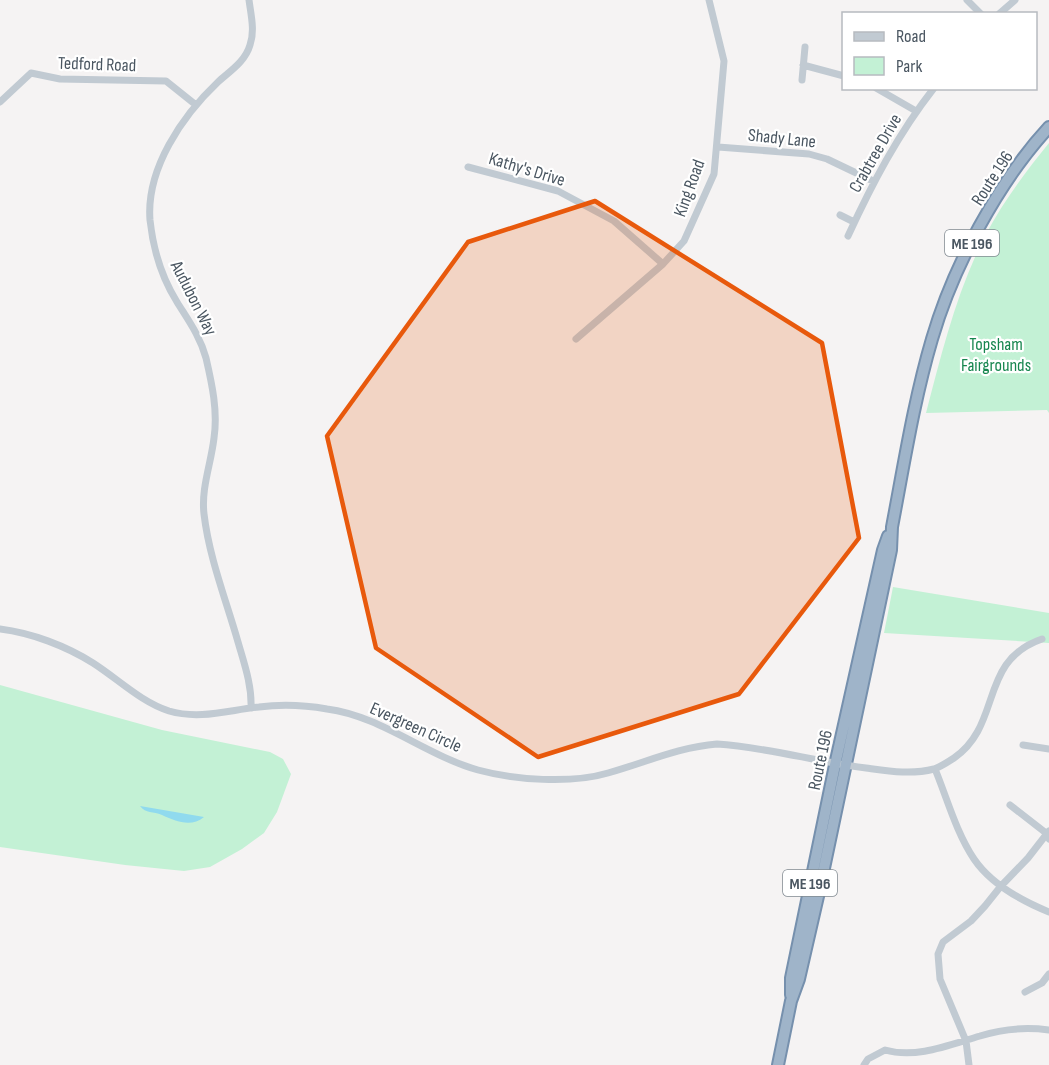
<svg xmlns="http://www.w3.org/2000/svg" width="1049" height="1065" font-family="'Sofia Sans Condensed',sans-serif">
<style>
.green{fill:#c3f1d5}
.water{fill:#90daee}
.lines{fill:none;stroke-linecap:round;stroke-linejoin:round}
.trunk-casing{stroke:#7690ad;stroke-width:14}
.minor{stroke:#c1cad2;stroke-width:7}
.trunk{stroke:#9fb4c9;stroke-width:10}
.marked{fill:#e8590c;fill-opacity:0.2;stroke:#e8590c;stroke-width:4.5;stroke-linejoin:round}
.labels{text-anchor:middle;stroke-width:4.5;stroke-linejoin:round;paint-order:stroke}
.shield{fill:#fff;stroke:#808990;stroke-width:1.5}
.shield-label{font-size:16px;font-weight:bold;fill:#4a5661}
.street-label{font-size:18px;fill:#4a5661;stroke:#fff}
.park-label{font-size:18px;fill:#17864f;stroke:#fff}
</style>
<rect width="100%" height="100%" fill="#f5f3f3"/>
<path class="green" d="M1049 143V413L1047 410 926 413C942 352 957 290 986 234 1003 202 1026 171 1049 143Z
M893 587 1049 613V643L884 633Z
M0 685 162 730 270 752 283 759 291 774 277 812 264 833 242 849 210 867 184 871 125 865 0 847Z"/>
<path class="water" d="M140 806 204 817C191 828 175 821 162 815 153 811 146 814 140 806Z"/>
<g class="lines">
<g class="trunk-casing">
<path id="trunk" d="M791 995V978L835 765 883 550 888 536
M778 1065 791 1001 799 979 819 892 891 550 892 527C904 464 914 400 932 339 953 267 998 182 1049 127"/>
</g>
<path class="minor" d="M249 0C251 15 255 31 250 45 245 62 230 71 218 82 182 116 146 169 150 220 153 248 162 278 177 302 188 320 200 336 206 358 212 384 218 411 214 438 211 464 201 488 204 514 209 557 226 600 238 642 244 663 252 685 251 708
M967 0 981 14
M999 14 1015 0
M803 65 844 76
M802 80 805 47
M876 88 916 111
M0 102 31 73 60 79 166 81 196 105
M718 147 809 154 827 159 873 181
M468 167 558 191 614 221 663 264
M840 215 854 222
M848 236C872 184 898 134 934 88
M576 339 663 264 684 241 714 174 724 61 709 0
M0 629C32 633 66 646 93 663 118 679 141 702 169 711 200 720 229 710 259 707 282 704 304 705 327 709 381 716 425 755 478 770 515 780 571 784 608 773 644 763 679 747 717 744 767 747 816 762 866 768 888 771 911 775 934 769 940 767 948 762 954 758 1003 724 978 661 1042 639
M1023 745 1049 749
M935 769C947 798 956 832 974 859 991 884 1022 901 1049 912
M1010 805 1046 833 1049 839
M1025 992 1042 983 1049 974
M864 1065 868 1059 885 1050C916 1059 949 1045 980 1036 1002 1029 1026 1027 1049 1030
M969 1065 966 1041 940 979 938 954 943 942 971 921 985 906 1001 886 1028 858 1049 831"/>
<use href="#trunk" class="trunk"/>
</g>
<path class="marked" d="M595 201 822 343 859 538 739 694 538 757 376 648 327 436 468 242Z"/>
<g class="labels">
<g class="shield">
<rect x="945" y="230" width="54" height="26" rx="4.5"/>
<rect x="783" y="870" width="54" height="26" rx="4.5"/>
</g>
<g class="shield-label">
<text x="972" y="249">ME 196</text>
<text x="810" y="889">ME 196</text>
</g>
<g class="street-label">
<text transform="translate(97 64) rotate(2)" y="6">Tedford Road</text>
<text transform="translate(782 138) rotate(6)" y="6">Shady Lane</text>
<text transform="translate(875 153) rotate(-60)" y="6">Crabtree Drive</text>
<text transform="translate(527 169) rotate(17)" y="6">Kathy's Drive</text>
<text transform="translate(992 178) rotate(-57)" y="6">Route 196</text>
<text transform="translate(689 188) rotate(-70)" y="6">King Road</text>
<text transform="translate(194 298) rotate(63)" y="6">Audubon Way</text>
<text transform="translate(416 727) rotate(24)" y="6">Evergreen Circle</text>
<text transform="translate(820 760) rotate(-78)" y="6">Route 196</text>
</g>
<g class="park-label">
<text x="996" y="350">Topsham<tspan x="996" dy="21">Fairgrounds</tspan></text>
</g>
</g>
<rect x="842" y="12" width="195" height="78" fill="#ffffff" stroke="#b7bbc0" stroke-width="1.5"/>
<rect x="854" y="32" width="30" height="9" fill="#c1cad2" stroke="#b7bbc0" stroke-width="1.5"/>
<text x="896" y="42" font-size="18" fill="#4a5661">Road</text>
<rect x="854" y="57" width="30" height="18" fill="#c3f1d5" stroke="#b7bbc0" stroke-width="1.5"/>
<text x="896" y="72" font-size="18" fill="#4a5661">Park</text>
</svg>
